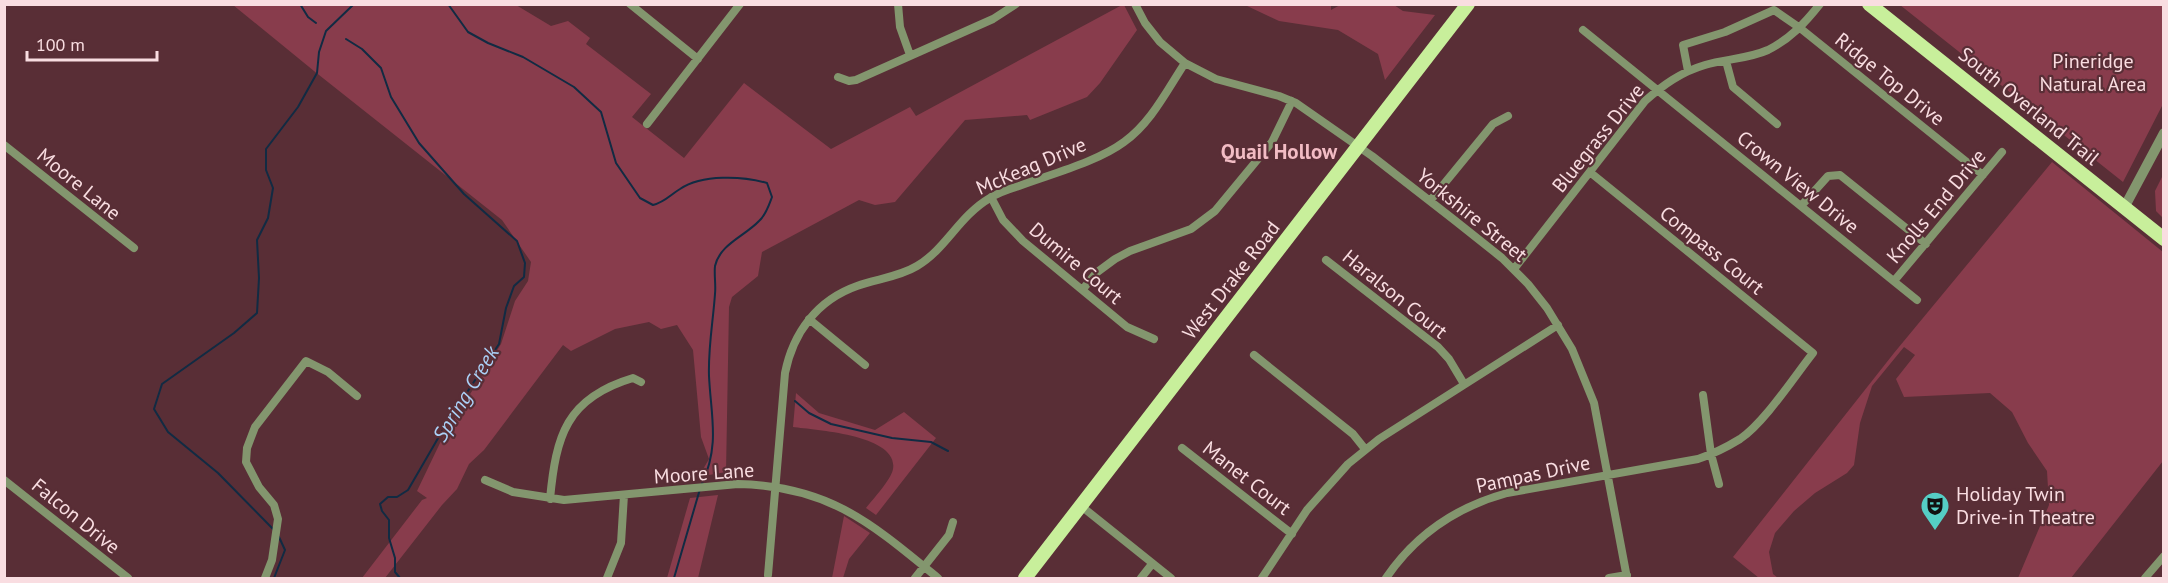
<svg xmlns="http://www.w3.org/2000/svg" width="2168" height="583" font-family="'PT Sans',sans-serif">
<style>
.green{fill:#883c4c}
.lines{fill:none;stroke-linecap:round;stroke-linejoin:round}
.stream{stroke:#112b43;stroke-width:2}
.minor{stroke:#83966e;stroke-width:8}
.tertiary{stroke:#83966e;stroke-width:10}
.primary{stroke:#c8ef9b;stroke-width:14}
.labels{text-anchor:middle;stroke-width:4.5;stroke-linejoin:round;paint-order:stroke}
.park-label{font-size:20px;fill:#fadce0;stroke:#592e36}
.street-label{font-size:20px;fill:#f9dde1;stroke:#592e36}
.poi-label{font-size:20px;fill:#f9dde1;stroke:#592e36;text-anchor:start}
.neighbourhood-label{font-size:21px;font-weight:bold;fill:#f2bcc4;stroke:#592e36}
.water-label{font-size:21px;font-style:italic;fill:#abd1f7;stroke:#592e36}
</style>
<rect width="100%" height="100%" fill="#592e36"/>
<path class="green" d="M1327 4 1331 5V10L1340 5H1394L1403 11 1435 15 1385 80 1378 54 1338 30 1279 21 1245 5Z
M233 5H516L551 26 568 21 590 38 586 44 651 94 632 117 684 158 744 83 831 149 910 107 916 116 1122 5H1124L1137 30 1100 83 1087 97 1030 120 1027 115 965 120 895 202 875 205 859 200 762 252 758 276 732 297 729 307 726 472 703 476 702 471 709 459 701 437 693 350 677 325 661 329 649 322 615 329 571 351 563 345 484 450 469 464 457 489 442 505 385 578H362L422 500 427 498 417 491 440 443 501 344 515 301 528 281 531 262 502 220 314 71Z
M1900 5H2163V104L2123 182Z
M2052 162 2163 252V461L2071 578H2018L2049 505 2047 471 2028 443 2012 412 1990 393 1904 397 1896 379 1915 355 1904 347 1872 386 1860 423 1854 465 1847 473 1815 493 1794 511 1775 533 1769 552 1773 574 1778 578H1759L1733 557 1894 353Z
M2163 175 2164 218H2163L2156 211 2155 191Z
M796 393 819 413 875 430 904 412 936 438 876 515 866 508C873 499 891 480 893 469 899 435 816 430 793 427Z
M718 495 698 578H667L690 498Z
M844 516 870 533 849 559 843 578H832Z"/>
<g class="lines">
<path class="stream" d="M300 4 308 17 316 23
M448 4 468 32 488 43 523 57 574 87 601 112 616 163 640 198 653 205C665 202 670 195 680 189 702 174 743 176 767 183L772 197C769 205 766 215 759 221 745 236 720 244 715 266 714 275 716 285 715 294 713 322 708 348 709 376 711 417 720 444 702 484
M346 39 362 49 381 68 391 97 419 143 464 194 517 241 525 263 524 277 514 286 506 308 499 344 448 421 408 490 397 497H388L380 504 382 511 389 520V538L395 558V572L400 578
M795 401 809 413 831 424 892 438 931 442 948 451
M274 530 218 473 168 432 154 409 162 384 234 333 257 313 259 278 257 240 268 218 273 188 266 170V149L298 107 317 73 319 52 326 31 354 4
M274 578 285 550 279 537
M674 578 700 489"/>
<path class="minor" d="M630 4 698 59
M898 4 900 27 910 55
M1135 4 1145 23 1160 42 1185 63 1216 79 1279 96 1296 103 1372 156 1453 219 1502 258 1528 284 1547 308 1572 349 1594 403 1627 578
M1583 30 1917 300
M1726 61 1733 87 1777 124
M1688 71 1683 45 1725 32 1774 10 1800 28 1983 175
M838 77 849 81 856 80 993 19 1016 4
M647 124 740 4
M4 145 134 248
M991 197 1003 220 1023 241 1127 327 1154 339
M1430 201 1493 124 1508 116
M1801 206 1828 176 1840 175 1926 244
M1326 260 1438 347 1449 359 1464 384
M1514 269 1645 101C1663 85 1681 72 1705 65 1725 59 1748 59 1768 50 1790 39 1805 23 1820 4
M1894 281 2002 152
M1083 289 1096 273 1115 259 1130 251 1191 229 1215 211 1272 142 1292 101
M809 319 865 365
M1254 355 1353 434 1365 449
M1703 395 1711 454 1719 484
M1182 448 1292 534
M4 480 128 578
M485 480 513 492 564 500 738 484C829 486 871 523 938 578
M550 499C556 436 566 398 633 378L641 382
M1081 506 1171 578
M768 575 785 373C793 333 817 300 857 286 876 279 899 277 917 266 946 249 959 216 990 198 999 192 1009 189 1019 186 1051 174 1097 162 1124 142 1151 123 1167 90 1185 63
M265 578 272 560 278 519 274 505 259 487 246 462 247 448 255 427 306 361 328 372 357 396
M607 578 621 543 624 495
M915 578 949 535 953 522
M1141 578 1152 564
M1262 578 1307 510 1348 464 1379 439 1558 325
M1386 578C1416 534 1456 507 1507 493L1698 459C1713 454 1727 447 1740 439 1764 423 1794 377 1813 353L1591 173
M1609 578 1627 575
M2145 578 2164 556"/>
<path class="tertiary" d="M2124 208 2164 133"/>
<path class="primary" d="M1869 4 2164 239
M1025 578 1468 4"/>
</g>
<defs>
<g id="theatre-pin" transform="scale(1.5)"><path d="M0 17L-7.5 6A9.5 9.5 0 1 1 7.5 6Z" fill="#55cec5" stroke="#592e36"/><path d="M-5-5.5Q0-4 5-5.5V0Q5 5 0 6Q-5 5-5 0ZM-3.3-2.5H-1v1.5H-3.3ZM1-2.5H3.3v1.5H1ZM-2.8 1Q0 5.5 2.8 1Z" fill="#111"/></g>
</defs>
<g fill-rule="evenodd">
<use href="#theatre-pin" x="1935" y="506"/>
</g>
<g class="labels">
<g class="park-label">
<text x="2093" y="68">Pineridge<tspan x="2093" dy="23">Natural Area</tspan></text>
</g>
<g class="street-label">
<text transform="translate(1890 79) rotate(39)" y="7">Ridge Top Drive</text>
<text transform="translate(2029 106) rotate(39)" y="7">South Overland Trail</text>
<text transform="translate(1598 138) rotate(-51)" y="7">Bluegrass Drive</text>
<text transform="translate(1031 166) rotate(-23)" y="7">McKeag Drive</text>
<text transform="translate(1798 182) rotate(39)" y="7">Crown View Drive</text>
<text transform="translate(79 184) rotate(39)" y="7">Moore Lane</text>
<text transform="translate(1936 206) rotate(-50)" y="7">Knolls End Drive</text>
<text transform="translate(1472 215) rotate(39)" y="7">Yorkshire Street</text>
<text transform="translate(1712 250) rotate(39)" y="7">Compass Court</text>
<text transform="translate(1076 263) rotate(40)" y="7">Dumire Court</text>
<text transform="translate(1231 280) rotate(-52)" y="7">West Drake Road</text>
<text transform="translate(1395 294) rotate(39)" y="7">Haralson Court</text>
<text transform="translate(704 473) rotate(-4)" y="7">Moore Lane</text>
<text transform="translate(1533 474) rotate(-12)" y="7">Pampas Drive</text>
<text transform="translate(1247 478) rotate(38)" y="7">Manet Court</text>
<text transform="translate(76 516) rotate(39)" y="7">Falcon Drive</text>
</g>
<g class="poi-label">
<text x="1956" y="501">Holiday Twin<tspan x="1956" dy="23">Drive-in Theatre</tspan></text>
</g>
<g class="neighbourhood-label">
<text x="1279" y="159">Quail Hollow</text>
</g>
<g class="water-label">
<text transform="translate(466 394) rotate(-59)" y="7">Spring Creek</text>
</g>
</g>
<rect width="2168" height="583" fill="none" stroke="#f9dde1" stroke-width="12"/>
<path d="M27 51v9h130v-9" fill="none" stroke="#f9dde1" stroke-width="3"/>
<text x="36" y="51" font-size="18" fill="#f9dde1" stroke="#592e36" stroke-width="4.5" paint-order="stroke">100 m</text>
</svg>
